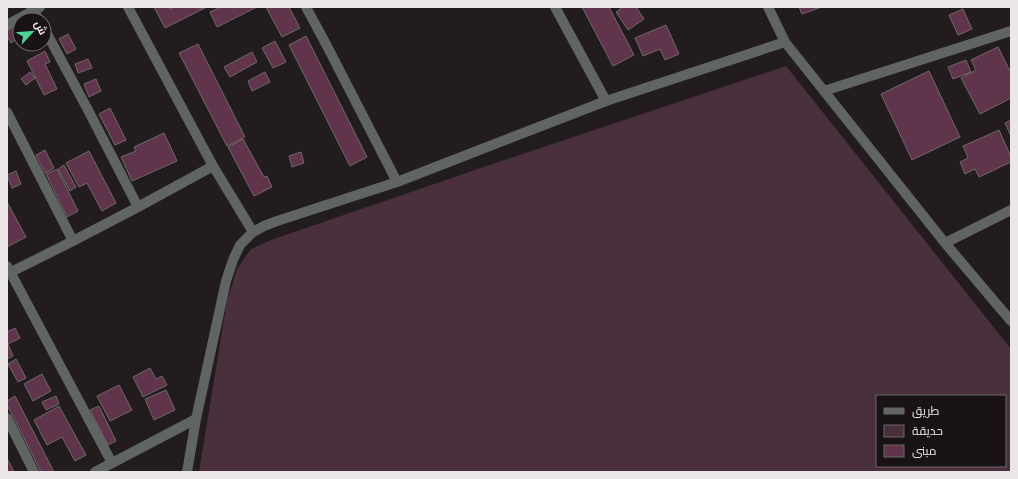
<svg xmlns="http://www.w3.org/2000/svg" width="1018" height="479" font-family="'Golos Text',Cairo,sans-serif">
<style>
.green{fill:#4a2f3d;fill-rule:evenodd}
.building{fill:#60354b;stroke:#70686b}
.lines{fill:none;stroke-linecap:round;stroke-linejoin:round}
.minor{stroke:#606462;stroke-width:10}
</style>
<rect width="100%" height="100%" fill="#221c1f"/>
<path class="green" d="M786 66 1011 349V472H199L227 301 237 269 251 249 271 240 475 170ZM877 396H1005V466H877Z"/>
<path class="building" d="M154 7H169L170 9 174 7 205 8 165 28Z
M221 7H257L217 27 210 12Z
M266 7H289L300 28 282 37Z
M582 7H609L634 55 613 66Z
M623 7H636L644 19 628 30 616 12Z
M799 7H822L802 14Z
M963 9 972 29 958 35 949 15Z
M19 23 20 25V37L11 43 7 36V31Z
M666 25 679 54 665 60 660 49 643 56 635 38Z
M68 34 76 49 67 54 59 39Z
M306 36 367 157 350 166 289 45Z
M275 41 286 62 273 68 262 48Z
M198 44 245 137 227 146 179 53Z
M998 47 1011 73V98L980 114 961 78 976 70 971 60Z
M45 51 50 62 45 64 57 89 44 95 27 61Z
M252 52 257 62 230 77 224 67Z
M88 59 92 68 78 73 75 64Z
M966 60 971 72 953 79 948 67Z
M929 71 960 137 912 160 881 94Z
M30 72 35 78 26 85 21 79Z
M265 72 270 82 252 91 248 81Z
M96 79 101 91 89 97 84 84Z
M110 108 126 140 115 145 99 114Z
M1011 120V136L1005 123Z
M999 130 1011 157V162L979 177 975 169 965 174 960 162 968 158 963 146Z
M164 133 177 161 132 181 121 157 136 151 134 147Z
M243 139 264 177 267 176 272 187 254 196 228 147Z
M45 150 54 168 45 173 36 155Z
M89 151 116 203 102 211 87 183 79 187 66 163Z
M301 152 304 163 292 167 289 156Z
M64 165 76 187 70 191 58 169Z
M57 169 78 211 67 217 46 174Z
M16 171 21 184 12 188 7 175Z
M7 202 26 237 7 247Z
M15 328 20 338 8 344 13 356 7 359V332Z
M16 359 26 378 18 382 8 364Z
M150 368 156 379 162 376 167 385 143 397 133 377Z
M42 374 51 391 33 401 24 384Z
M119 385 132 410 110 421 97 396Z
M166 390 175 410 154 420 145 399Z
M15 396 54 472H41L7 405V401Z
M56 396 59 404 46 410 42 402Z
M59 406 86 455 75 461 62 437 47 445 34 420Z
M99 406 116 441 108 445 90 410Z
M7 458 14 472H7Z"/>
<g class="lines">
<path class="minor" d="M32 7 39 20
M128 7 213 166 253 232
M306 7 327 46 397 182
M555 7 606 101
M768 7 785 42
M7 25 40 7
M824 91 1011 31
M7 112 73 241
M138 207 213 166
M945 243 1011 210
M7 266 112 463
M7 274 73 241 138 207 88 110 44 28
M7 418 34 472
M95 472 196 419
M187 472 196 419 226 281 233 260 240 245 253 232 264 226 277 221 397 182 606 101 785 42 945 243 1011 321"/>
</g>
<rect width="1018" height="479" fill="none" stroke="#ebe6e8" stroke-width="16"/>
<rect x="876" y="395" width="130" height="72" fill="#191316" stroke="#6d676a"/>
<rect x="884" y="408" width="20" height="6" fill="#606462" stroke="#6d676a"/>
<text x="912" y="415" font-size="12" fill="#ebe6e8">طريق</text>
<rect x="884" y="425" width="20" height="12" fill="#4a2f3d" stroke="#6d676a"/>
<text x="912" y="435" font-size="12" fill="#ebe6e8">حديقة</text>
<rect x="884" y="445" width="20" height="12" fill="#60354b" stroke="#6d676a"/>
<text x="912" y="455" font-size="12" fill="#ebe6e8">مبنى</text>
<g transform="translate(32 32) rotate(64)"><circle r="19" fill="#191316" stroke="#6d676a"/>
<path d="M0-3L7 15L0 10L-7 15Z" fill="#4fd399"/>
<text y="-6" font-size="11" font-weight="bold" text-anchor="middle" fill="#ebe6e8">ش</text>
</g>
</svg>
